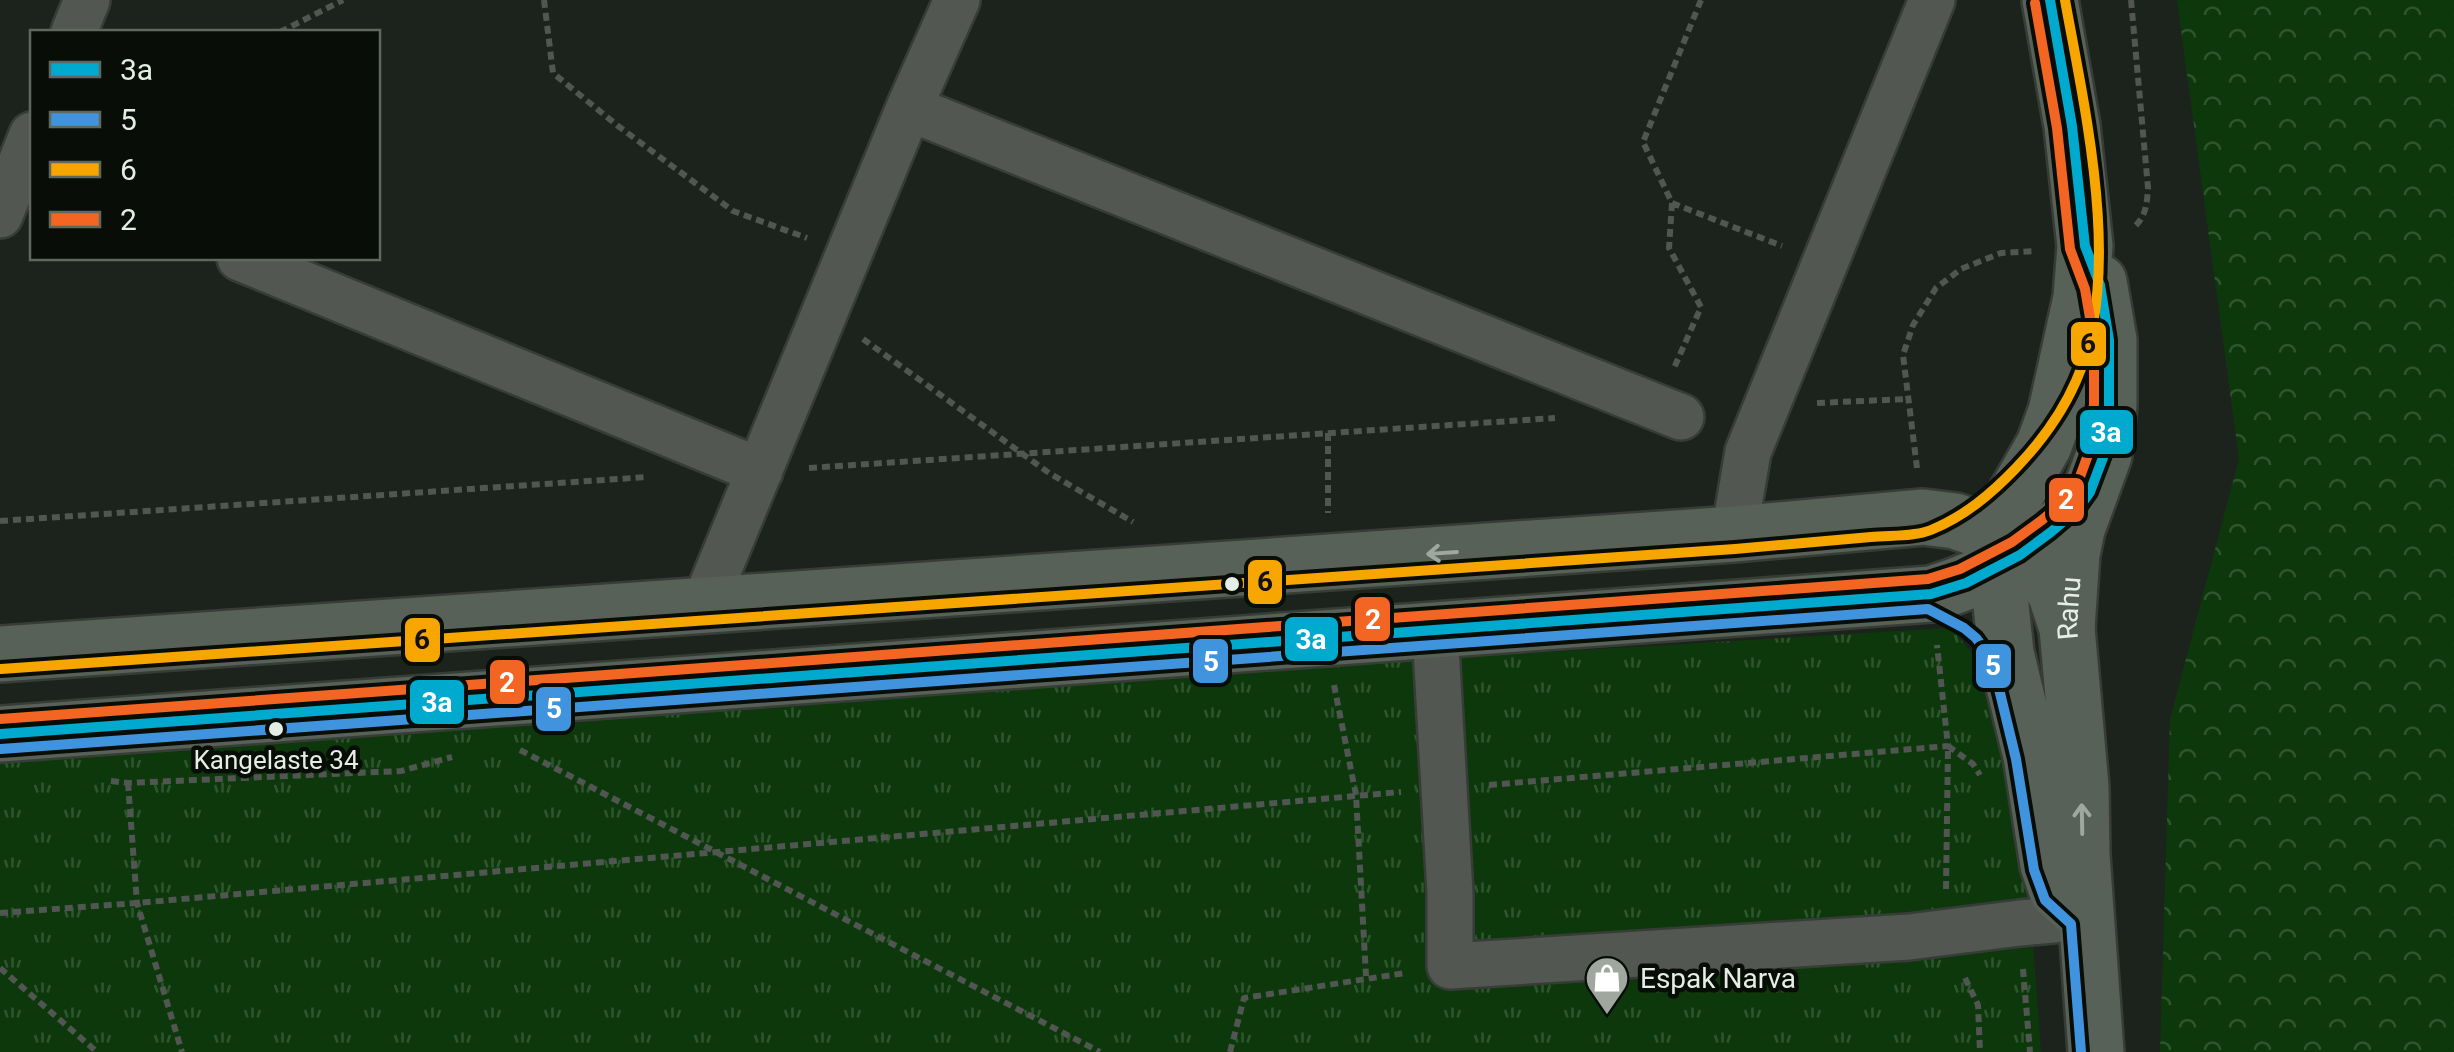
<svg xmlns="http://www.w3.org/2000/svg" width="2454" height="1052" font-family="Roboto,sans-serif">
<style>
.grass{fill:url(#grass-tufts)}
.forest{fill:url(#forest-crowns)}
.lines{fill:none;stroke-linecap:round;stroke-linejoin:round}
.minor-casing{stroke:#373c37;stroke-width:50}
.major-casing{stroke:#373c37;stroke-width:60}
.path{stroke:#525652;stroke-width:6;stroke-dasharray:8 5;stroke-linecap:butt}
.minor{stroke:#525751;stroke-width:45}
.major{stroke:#586158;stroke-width:55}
.bus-1-casing{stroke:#080d07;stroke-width:18}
.bus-2-casing{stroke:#080d07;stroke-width:18}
.bus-3-casing{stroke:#080d07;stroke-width:18}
.bus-4-casing{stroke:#080d07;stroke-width:18}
.bus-1{stroke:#00a9ce;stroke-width:10}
.bus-2{stroke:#4094de;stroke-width:10}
.bus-3{stroke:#f7a600;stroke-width:10}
.bus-4{stroke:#f26522;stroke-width:10}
.oneway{stroke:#9ea89e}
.bus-dot{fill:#e5eee4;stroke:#080d07;stroke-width:4}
.labels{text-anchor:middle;stroke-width:9;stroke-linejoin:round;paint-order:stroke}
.bus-label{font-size:26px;fill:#e5eee4;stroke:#080d07}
.street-label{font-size:28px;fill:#e5eee4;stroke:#080d07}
.poi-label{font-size:28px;fill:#e5eee4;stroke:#080d07;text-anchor:start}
.line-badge{stroke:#080d07;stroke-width:4}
.badge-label{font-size:28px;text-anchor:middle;font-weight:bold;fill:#fff}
.pale-badge-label{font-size:28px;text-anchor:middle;font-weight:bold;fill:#111}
</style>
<defs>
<pattern id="grass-tufts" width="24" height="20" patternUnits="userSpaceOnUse" patternTransform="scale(2.5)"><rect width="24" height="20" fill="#0c380c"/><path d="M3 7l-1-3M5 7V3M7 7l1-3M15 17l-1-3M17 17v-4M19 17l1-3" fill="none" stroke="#2f552f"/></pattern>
<pattern id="forest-crowns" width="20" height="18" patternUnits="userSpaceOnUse" patternTransform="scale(2.5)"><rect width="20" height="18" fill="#0c380c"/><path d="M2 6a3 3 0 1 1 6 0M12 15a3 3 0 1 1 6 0" fill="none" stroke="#2f552f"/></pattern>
</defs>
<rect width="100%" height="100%" fill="#1c221c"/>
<path class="grass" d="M1951 628 2000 686 2024 819 2041 1052H0V744Z"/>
<path class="forest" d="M2177 0H2454V1052H2160L2170 719 2239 459Z"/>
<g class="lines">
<g class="minor-casing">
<path id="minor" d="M74 32 87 0
M909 108 1681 417
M0 215 32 135
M240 258 760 471
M1734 534 1748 452 1932 0
M704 605 909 108 957 0
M1435 630 1450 893V966L1909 937 2020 923 2086 917"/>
</g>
<g class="major-casing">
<g id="major">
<path d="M2050 0 2072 126 2085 246 2081 298 2056 412 2044 445 2016 494 2000 542 1997 567 2006 653 2031 756 2048 865 2057 891 2086 917"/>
<path d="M0 654 1734 534 1923 517 1955 521 1981 530 2039 569 2055 592 2067 628"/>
<path d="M0 734 1931 594C1991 576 2053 544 2090 492"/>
<path id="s1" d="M2096 1052 2082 855 2081 787 2067 628 2072 554 2077 529 2104 455 2109 405V340L2099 282"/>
</g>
</g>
<path class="path" d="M544 0 553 73 618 126 733 211 807 238
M1701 0 1643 142 1672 203 1782 246
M2131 0 2148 188C2147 204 2146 217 2133 228
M280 32 343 0
M1672 203 1669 248 1701 307 1674 368
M863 339 1049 473 1133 522
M1817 403 1908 399
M1328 433V513
M809 468 1555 418
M1917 468 1903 355 1913 325 1936 288 1961 269 2001 253 2035 251
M0 521 647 477
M1334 685 1356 795 1366 976
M1948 746 1973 764 1980 775
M520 750 1100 1052
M111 781 128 783 401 771 452 757
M128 783 137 903 182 1052
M1489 785 1948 746 1937 645
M1946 889 1948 747
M0 913 137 903 1401 792
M0 968 97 1052
M2023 969 2030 1052
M1965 978 1978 1005 1980 1052
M1230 1052 1244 998 1405 973"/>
<use href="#minor" class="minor"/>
<use href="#major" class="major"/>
<g class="bus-1-casing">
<path id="bus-1" d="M0 734 1931 594 1966 583 2020 555 2051 532 2078 509 2090 492 2104 455 2109 405V340L2100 285 2085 246 2072 126 2050 0"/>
</g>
<g class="bus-2-casing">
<path id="bus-2" d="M1 749 1928 609 1964 628 1976 638 1992 660 2016 759 2034 870 2045 900 2071 924 2081 1052"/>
</g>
<g class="bus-3-casing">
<path id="bus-3" d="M1 669 1735 549C1780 545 1826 541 1871 537 1890 535 1914 537 1931 530 1965 516 1991 494 2016 468 2040 443 2062 413 2076 381 2124 275 2085 111 2065 0"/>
</g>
<g class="bus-4-casing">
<path id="bus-4" d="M0 719 1928 579 1960 569 2012 542 2042 520 2067 499 2077 485 2089 452 2094 404V341L2085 289 2070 249 2057 128 2035 3"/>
</g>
<use href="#bus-1" class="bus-1"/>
<use href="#bus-2" class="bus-2"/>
<use href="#bus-3" class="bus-3"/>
<use href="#bus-4" class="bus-4"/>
</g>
<defs><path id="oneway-shaft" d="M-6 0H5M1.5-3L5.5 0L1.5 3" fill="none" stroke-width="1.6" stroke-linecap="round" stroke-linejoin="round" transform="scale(2.5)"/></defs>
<g class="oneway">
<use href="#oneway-shaft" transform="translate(1442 553) rotate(176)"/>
<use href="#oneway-shaft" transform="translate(2082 819) rotate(-91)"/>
</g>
<defs>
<g id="shop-pin" transform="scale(2.25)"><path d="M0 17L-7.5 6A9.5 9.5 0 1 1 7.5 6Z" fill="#9fa79e" stroke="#080d07"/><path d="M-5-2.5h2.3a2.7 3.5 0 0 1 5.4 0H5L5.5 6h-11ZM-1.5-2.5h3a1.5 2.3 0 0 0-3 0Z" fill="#fff"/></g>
</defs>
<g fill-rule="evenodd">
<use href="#shop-pin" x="1607" y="978"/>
</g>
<g class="bus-dot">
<circle cx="1232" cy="584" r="9"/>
<circle cx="276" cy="729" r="9"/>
</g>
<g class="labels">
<g class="bus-label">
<text x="276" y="769">Kangelaste 34</text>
</g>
<g class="street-label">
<text dy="10" stroke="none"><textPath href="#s1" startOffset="445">Rahu</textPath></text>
</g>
<g class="poi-label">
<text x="1640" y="988">Espak Narva</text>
</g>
</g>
<g class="line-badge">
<rect x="2069" y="320" width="39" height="48" rx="10" fill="#f7a600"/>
<rect x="2078" y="408" width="57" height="48" rx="10" fill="#00a9ce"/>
<rect x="2047" y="476" width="39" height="48" rx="10" fill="#f26522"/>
<rect x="1246" y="558" width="38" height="48" rx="10" fill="#f7a600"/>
<rect x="1353" y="595" width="39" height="48" rx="10" fill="#f26522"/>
<rect x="1283" y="615" width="57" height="48" rx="10" fill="#00a9ce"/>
<rect x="403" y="616" width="39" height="48" rx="10" fill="#f7a600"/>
<rect x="1191" y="637" width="39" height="48" rx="10" fill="#4094de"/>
<rect x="1974" y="642" width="39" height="48" rx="10" fill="#4094de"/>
<rect x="488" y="658" width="39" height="48" rx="10" fill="#f26522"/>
<rect x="408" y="678" width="58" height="48" rx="10" fill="#00a9ce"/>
<rect x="534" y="685" width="39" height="48" rx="10" fill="#4094de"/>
</g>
<g class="badge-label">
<text x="2106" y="442">3a</text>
<text x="2066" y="509">2</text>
<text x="1373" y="629">2</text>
<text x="1311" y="649">3a</text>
<text x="1211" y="671">5</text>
<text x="1993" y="675">5</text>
<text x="507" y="692">2</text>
<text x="437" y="712">3a</text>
<text x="554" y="718">5</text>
</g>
<g class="pale-badge-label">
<text x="2088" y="353">6</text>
<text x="1265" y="591">6</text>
<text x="422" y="649">6</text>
</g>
<rect x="30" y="30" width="350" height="230" fill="#080d07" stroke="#60675f" stroke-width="2.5"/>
<rect x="50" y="62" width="50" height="15" fill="#00a9ce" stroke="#60675f" stroke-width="2.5"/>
<text x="120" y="80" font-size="30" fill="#e5eee4">3a</text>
<rect x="50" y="112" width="50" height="15" fill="#4094de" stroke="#60675f" stroke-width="2.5"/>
<text x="120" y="130" font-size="30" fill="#e5eee4">5</text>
<rect x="50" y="162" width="50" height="15" fill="#f7a600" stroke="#60675f" stroke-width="2.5"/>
<text x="120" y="180" font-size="30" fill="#e5eee4">6</text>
<rect x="50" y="212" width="50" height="15" fill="#f26522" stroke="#60675f" stroke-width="2.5"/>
<text x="120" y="230" font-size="30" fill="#e5eee4">2</text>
</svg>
